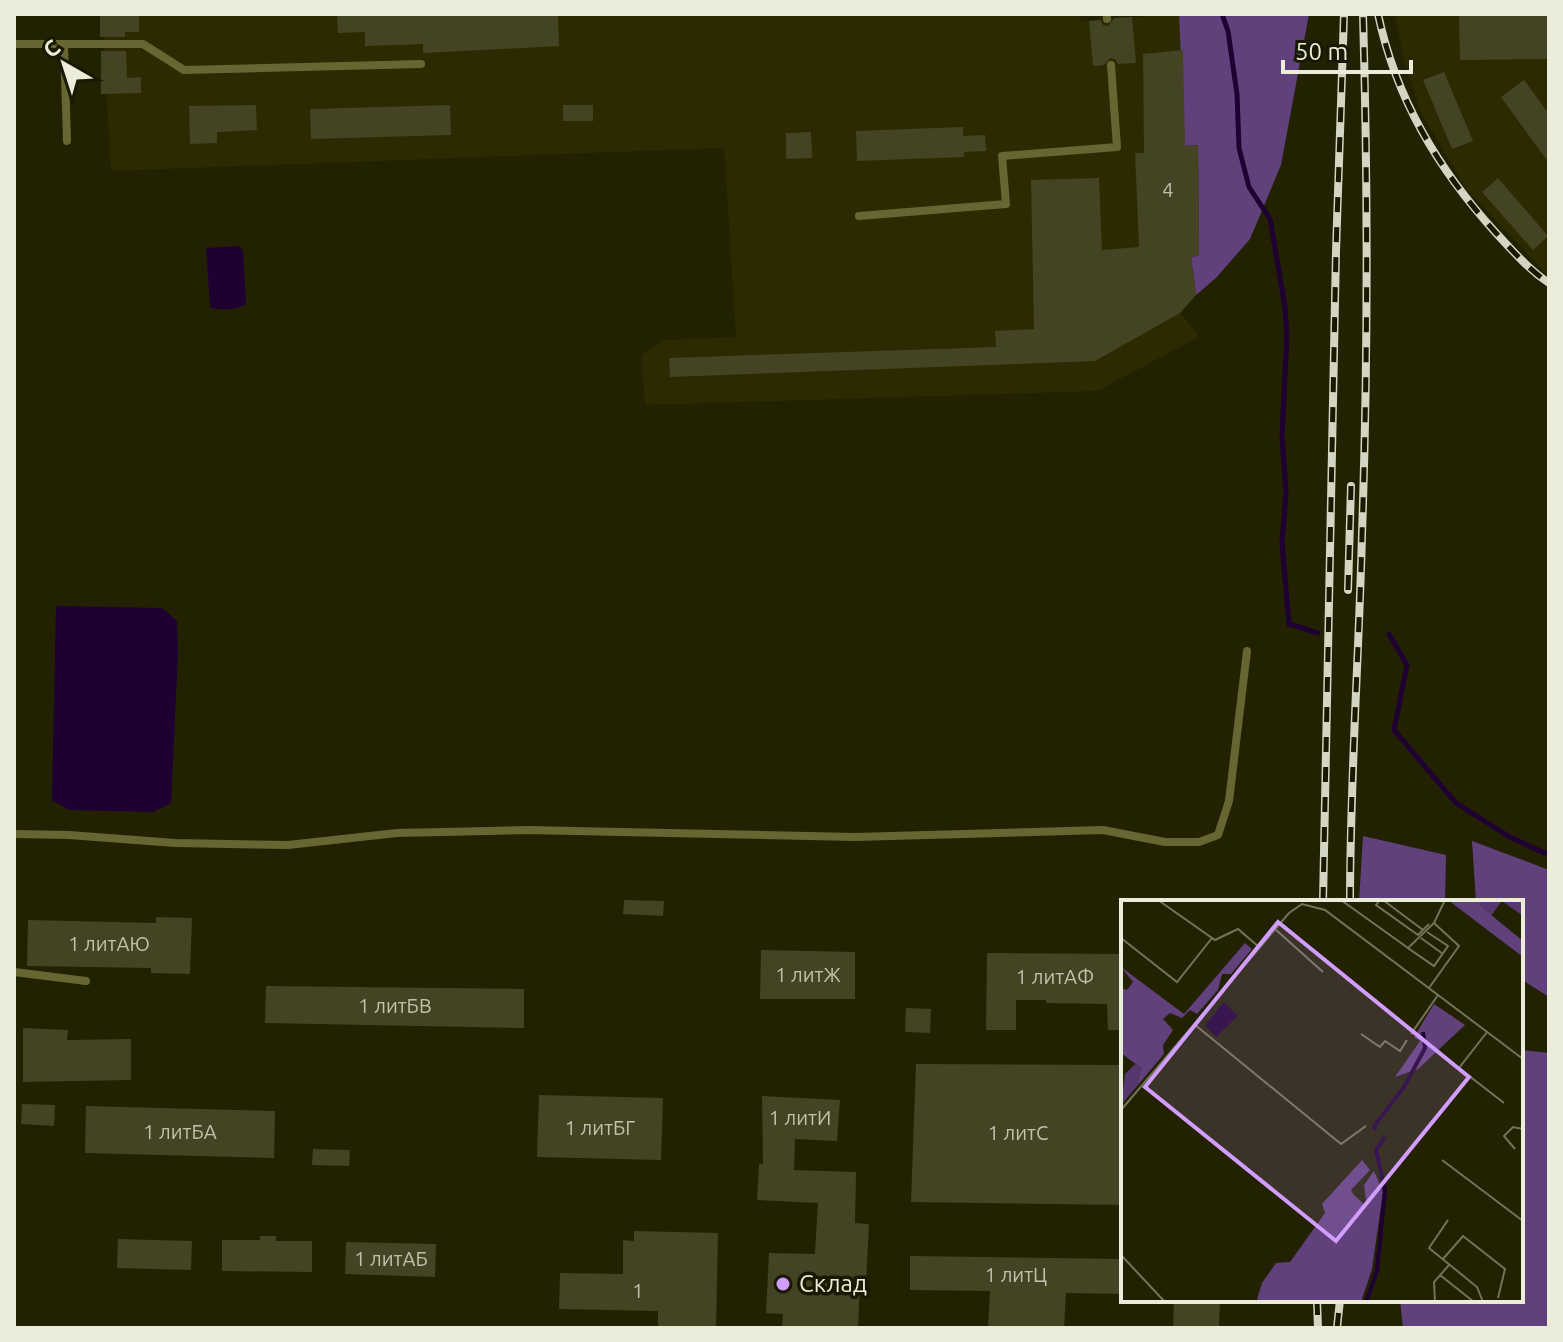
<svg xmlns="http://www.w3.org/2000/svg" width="1563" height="1342" font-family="Ubuntu,sans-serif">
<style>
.built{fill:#2b2a01}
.forest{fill:#61417b}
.water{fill:#1e0032}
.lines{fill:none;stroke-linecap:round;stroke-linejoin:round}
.stream{stroke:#1e0032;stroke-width:5}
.building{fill:#444425}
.lane{stroke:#663;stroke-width:8}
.rail-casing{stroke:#d4d5c2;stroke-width:8}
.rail{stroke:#191800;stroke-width:5;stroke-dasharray:15;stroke-linecap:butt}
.poi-dot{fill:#d19dfe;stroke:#191800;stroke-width:3}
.labels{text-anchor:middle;stroke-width:7;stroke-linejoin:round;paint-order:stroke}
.number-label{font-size:20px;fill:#c1c2ad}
.poi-label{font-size:24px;fill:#ebecda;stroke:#191800;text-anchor:start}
.inset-river{fill:none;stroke:#1e0032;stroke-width:4}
.inset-road{fill:none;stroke:#727359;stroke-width:2}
.view{fill:#d19dfe;fill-opacity:0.15;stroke:#d19dfe;stroke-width:4}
.inset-edge{fill:none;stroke:#ebecda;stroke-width:4}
</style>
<rect width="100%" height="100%" fill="#222203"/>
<path class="built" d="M102 14H1078L1080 21 1179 14 1186 146 1198 145 1199 255 1191 257 1196 295 1181 313 1199 337 1097 391 645 405 641 355 665 340 736 337 724 148 111 171Z
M1395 14H1549V277L1467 190 1419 109 1402 52Z"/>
<path class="forest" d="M1179 14H1309L1281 165 1250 239 1216 278 1196 295 1191 257 1199 255 1198 145 1185 146Z
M1363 836 1446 855 1445 902H1359Z
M1472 841 1549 870V997L1521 979V902H1476Z
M1521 1050 1549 1053V1328H1403L1400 1300H1521Z"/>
<path class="water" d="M238 246 243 250 246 304C237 310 219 311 210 307L206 248Z
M56 606 162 608 177 621 178 654 171 803 153 812 69 810 52 800Z"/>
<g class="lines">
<path class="stream" d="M1222 14 1228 31 1237 94 1239 148 1249 187 1270 219 1285 307 1287 335 1282 435 1286 493 1282 543 1289 624 1318 633
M1389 634 1407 665 1394 730 1456 803 1510 837 1549 855"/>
</g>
<path class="building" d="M100 14H139V32H125V37H100Z
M337 14H558L559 46 423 53V44L365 46V32L338 33Z
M1459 14H1549V59L1460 60Z
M1132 17 1136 63 1118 64 1115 59 1110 58 1104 65 1093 66 1089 21 1100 20 1103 25 1108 26 1114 18Z
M1183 50 1185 146 1198 145 1199 255 1191 257 1196 295 1180 313 1095 361 670 377 669 358 996 347 995 331 1034 329 1031 180 1099 178 1102 250 1139 247 1135 153H1144L1143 54Z
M101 51H126L127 78 141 77V93L101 94Z
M1444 72 1473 141 1452 149 1423 80Z
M1524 80 1549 114V163L1501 97Z
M256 105 257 130 217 132V143L190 144 189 106Z
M450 105 451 135 311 139 310 109Z
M563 105H593V121H563Z
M963 127V136L985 135 986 151 964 152V157L857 161 856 131Z
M811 132 812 158 786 159V133Z
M1498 178 1548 236 1533 250 1482 192Z
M624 900 664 901 663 916 623 914Z
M156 917 192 918 190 974 151 973V968L27 966 28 920 156 923Z
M761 950 855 952V999H760Z
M987 953 1123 954V1030H1108L1107 1004 1046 1003V1000H1016V1030H986Z
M266 986 524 989V1028L265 1023Z
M906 1008 931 1009 930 1033 905 1032Z
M23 1028 68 1030 67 1040 131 1039V1080L23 1082Z
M916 1064 1123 1065V1205L911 1202Z
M539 1095 663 1098 661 1160 537 1157Z
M762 1096 840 1100 837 1141 795 1139 794 1170 856 1172 855 1223 869 1224 866 1283H860L858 1328H782L783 1314 766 1313 769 1253 815 1254 818 1203 757 1200 759 1164H763Z
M22 1104 55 1105 54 1126 21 1124Z
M86 1106 275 1111 274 1158 85 1153Z
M313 1149 350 1150 349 1166 312 1165Z
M634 1231 718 1233 716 1328H658V1311L559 1309 560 1273 623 1274V1240L634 1241Z
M260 1236H276V1241H312V1272L222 1271V1240H260Z
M118 1239 192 1241 191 1270 117 1268Z
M346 1242 436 1244 435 1277 345 1274Z
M910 1256 1123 1259V1294L1066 1293 1064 1328H988L990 1291 910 1290Z
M1174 1300H1220L1219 1328H1173Z"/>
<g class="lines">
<path class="lane" d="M1107 14V19
M14 44H143L184 70 421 64
M64 45 67 141
M859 216 1006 204 1002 156 1117 147 1111 65
M14 834 69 835 175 843 288 845 397 833 528 830 855 837 1103 830 1165 842H1199L1218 835 1229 801 1247 651
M14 972 86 981"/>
<g class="rail-casing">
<path id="rail" d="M1378 14C1396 99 1438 169 1496 233 1513 251 1528 269 1549 283
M1348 590 1351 486
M1323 902 1336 251 1344 14
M1350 902C1350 779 1359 656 1362 534 1368 361 1368 187 1363 14
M1317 1300 1318 1328
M1337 1328 1340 1300"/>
</g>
<use href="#rail" class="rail"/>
</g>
<circle class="poi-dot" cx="783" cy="1284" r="8"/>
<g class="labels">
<g class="number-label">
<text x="1168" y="197">4</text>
<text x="109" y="951">1 литАЮ</text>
<text x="808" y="982">1 литЖ</text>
<text x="1055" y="984">1 литАФ</text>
<text x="395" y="1013">1 литБВ</text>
<text x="800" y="1125">1 литИ</text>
<text x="600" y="1135">1 литБГ</text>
<text x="180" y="1139">1 литБА</text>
<text x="1018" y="1140">1 литС</text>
<text x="391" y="1266">1 литАБ</text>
<text x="1016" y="1282">1 литЦ</text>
<text x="638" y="1298">1</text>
</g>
<g class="poi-label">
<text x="799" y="1292">Склад</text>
</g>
</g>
<g transform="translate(1121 900)">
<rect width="402" height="402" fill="#222203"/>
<path d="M360 0H400L402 16 381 1 369 17 358 6ZM14 164 20 168 16 186 0 205 4 174Z" fill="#57376f"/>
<path d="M327 0H360L359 6 402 41V57ZM124 43 131 49 110 74H101L97 90 76 114 69 110 61 118 49 113 42 119 52 130 42 145 43 154 16 186 20 168 0 153V88L6 90 12 82 0 67 63 114ZM313 104 344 125 297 169 274 177 299 141 293 137ZM241 260 249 270 230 290 233 295 246 307 243 285 253 271 262 292 251 369 240 402H140L136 399 141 383 155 363 169 362 204 313 201 304Z" fill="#61417b"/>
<path d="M103 102 117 116 95 137 84 125Z" fill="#1e0032"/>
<path class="inset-river" d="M255 230 253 226 283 187 304 148 302 132M245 402 256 371 264 290 255 250 264 237"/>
<path class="inset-road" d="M37 0 94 40 117 29 138 47M220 0 287 48M259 0 255 5 297 35 308 24M262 0 302 30M154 29 202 72M306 32 327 46 313 66 287 48 313 23 324 0M0 38 56 82 91 38M300 38 322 54M308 88 338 46 313 23M73 124 220 244 245 226M366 132 338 168 383 203M240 134 259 147 264 141 279 151 286 140M290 134 317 95M0 210 168 13 181 4 204 10 402 159M394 249 383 236 392 227 402 229M321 260 402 321M327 320 308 348 356 387 362 402M0 355 44 402M322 359 342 336 384 369 377 398M319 375 353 402M314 402 313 382 328 365"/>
<path class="view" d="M157 22 348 177 215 341 24 187Z"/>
<rect width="402" height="402" class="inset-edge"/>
</g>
<rect width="1563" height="1342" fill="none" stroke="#ebecda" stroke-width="32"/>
<g transform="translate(64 64) rotate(321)" stroke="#191800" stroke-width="6" paint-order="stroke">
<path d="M0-6L14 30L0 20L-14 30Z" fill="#ebecda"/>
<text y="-12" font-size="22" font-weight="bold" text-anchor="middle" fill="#ebecda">С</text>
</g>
<path d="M1283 60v12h128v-12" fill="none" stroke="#ebecda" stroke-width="4"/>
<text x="1295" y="60" font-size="24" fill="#ebecda" stroke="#191800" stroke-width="6" paint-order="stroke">50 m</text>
</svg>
